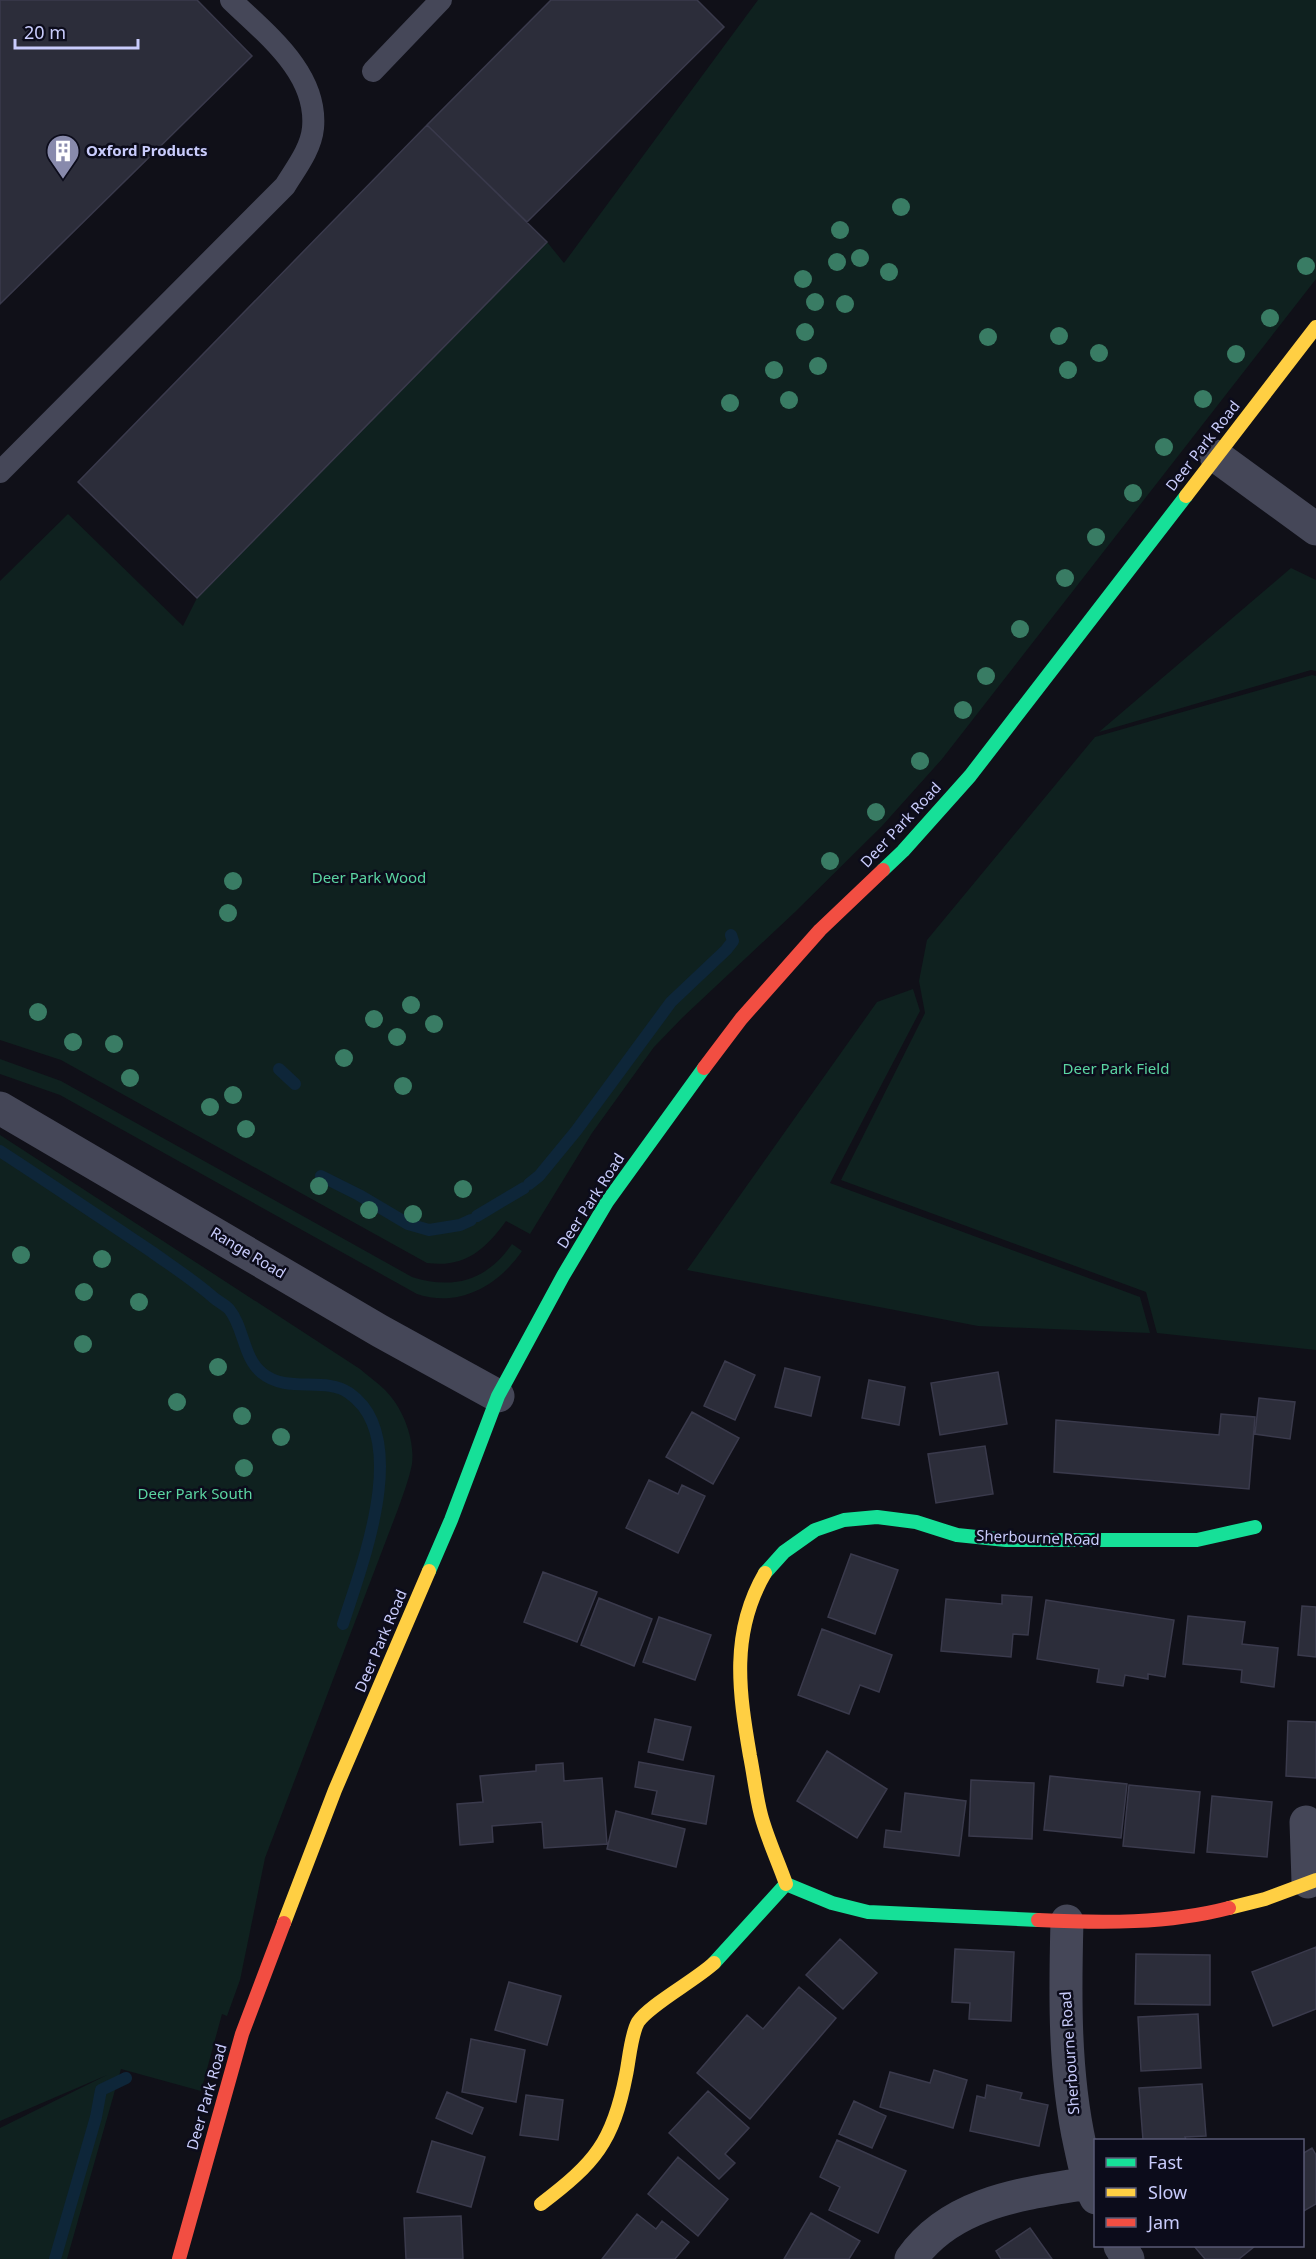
<svg xmlns="http://www.w3.org/2000/svg" width="1316" height="2259" font-family="'Noto Sans',sans-serif">
<style>
.green{fill:#0f211f}
.lines{fill:none;stroke-linecap:round;stroke-linejoin:round}
.stream{stroke:#0e2639;stroke-width:12}
.building{fill:#2c2d3a;stroke:#3a3a4c;stroke-width:1.5}
.lane{stroke:#454758;stroke-width:22}
.street{stroke:#454758;stroke-width:33}
.fast{stroke:#16e098;stroke-width:14}
.slow{stroke:#ffcf43;stroke-width:14}
.jam{stroke:#f24e42;stroke-width:14}
.tree{fill:#397c64}
.labels{text-anchor:middle;stroke-width:5;stroke-linejoin:round;paint-order:stroke}
.poi-label{font-size:15px;font-weight:bold;fill:#c9ccfc;stroke:#0c0c1b;text-anchor:start}
.street-label{font-size:15px;fill:#c9ccfc;stroke:#0c0c1b}
.park-label{font-size:15px;fill:#5bd5a2;stroke:#0c0c1b}
</style>
<rect width="100%" height="100%" fill="#101018"/>
<path class="green" d="M758 0H1316V279L942 759 882 826 795 912 683 1017 654 1047 592 1133 530 1234 506 1221C485 1250 465 1268 427 1263L61 1060 0 1040V581L68 514 183 626 197 598 547 242 564 263Z
M1291 568 1316 580V671L1311 670 1099 732Z
M1312 675 1316 676V1350L1157 1333 1146 1292 841 1180 925 1013 919 981 927 940 1095 737Z
M913 989 920 1011 830 1183 1140 1297 1150 1333 978 1326 687 1270 877 1002Z
M0 1059 61 1081 412 1277C453 1290 487 1281 512 1244L522 1251C498 1286 459 1308 417 1294L60 1095 0 1074Z
M0 1135 360 1369C368 1376 378 1383 385 1390 403 1408 415 1439 412 1464 409 1479 403 1495 398 1509L265 1858 240 1980 227 2016 222 2014 201 2091 121 2069 67 2259H0V2128L107 2075 0 2121Z"/>
<g class="lines">
<path class="stream" d="M279 1069 295 1084
M0 1151C51 1184 101 1218 152 1252 173 1267 195 1281 214 1298 219 1302 225 1305 229 1309 244 1327 243 1358 262 1373 287 1394 325 1376 349 1393 413 1437 361 1567 343 1624
M321 1176 359 1195 408 1224 429 1230 460 1225 471 1220
M529 1184 539 1176 576 1131 671 1002 726 950 733 941 731 935
M477 1216 524 1188
M55 2259 96 2117 101 2090 126 2078"/>
</g>
<path class="building" d="M0 0H197L252 56 0 304Z
M551 0H697L724 27 527 222 427 125Z
M427 125 547 242 197 598 78 482Z
M725 1361 755 1375 735 1420 704 1406Z
M785 1368 820 1377 811 1416 775 1407Z
M998 1372 1007 1424 940 1435 931 1383Z
M869 1380 905 1387 899 1425 862 1418Z
M1259 1398 1295 1402 1290 1439 1255 1434Z
M692 1412 739 1438 713 1484 666 1457Z
M1221 1414 1255 1417 1249 1489 1054 1472 1056 1420 1219 1435Z
M985 1446 993 1494 936 1503 928 1454Z
M649 1480 678 1494 682 1485 705 1496 678 1553 626 1528Z
M851 1554 898 1570 875 1634 828 1617Z
M543 1572 597 1592 577 1642 524 1622Z
M1002 1595 1032 1597 1028 1635 1013 1634 1011 1657 941 1651 946 1599 1002 1604Z
M599 1598 652 1619 634 1666 581 1645Z
M1046 1600 1174 1620 1165 1677 1148 1674V1679L1125 1675 1123 1686 1097 1682 1099 1669 1037 1659Z
M1302 1606 1316 1607V1657L1298 1655Z
M1188 1616 1245 1622 1242 1644 1278 1648 1274 1687 1241 1682 1242 1670 1183 1664Z
M659 1617 711 1635 695 1680 643 1662Z
M822 1629 892 1655 879 1692 860 1685 849 1714 798 1695Z
M655 1719 691 1727 683 1760 648 1752Z
M1288 1721 1316 1722V1778L1286 1776Z
M827 1751 887 1789 857 1838 797 1801Z
M639 1762 714 1776 706 1824 652 1814 657 1791 635 1787Z
M563 1763 564 1781 602 1778 607 1844 544 1848 542 1822 492 1826 493 1842 460 1845 457 1804 483 1802 480 1776 536 1771V1765Z
M1050 1776 1127 1784 1121 1838 1044 1830Z
M971 1780 1034 1783 1032 1839 969 1836Z
M1129 1785 1200 1792 1194 1853 1123 1846Z
M905 1793 966 1801 959 1856 884 1847 886 1830 901 1832Z
M1212 1796 1272 1802 1267 1857 1207 1852Z
M616 1811 685 1829 676 1867 607 1849Z
M840 1939 877 1973 843 2009 806 1975Z
M1316 1947V2009L1273 2026 1252 1972Z
M955 1949 1014 1952 1011 2021 969 2019 970 2003 952 2002Z
M1136 1954 1210 1955V2005L1135 2004Z
M509 1982 561 1996 547 2045 495 2030Z
M799 1987 836 2018 750 2119 697 2073 747 2015 763 2029Z
M1198 2014 1201 2068 1141 2071 1138 2017Z
M471 2039 525 2050 516 2102 462 2092Z
M934 2070 967 2080 953 2128 880 2107 890 2072 930 2083Z
M1202 2084 1206 2136 1185 2137 1186 2140H1143L1139 2088Z
M987 2085 1022 2093 1020 2099 1048 2105 1039 2146 970 2131 977 2096 985 2098Z
M708 2091 749 2128 725 2154 735 2163 719 2179 669 2133Z
M447 2092 483 2108 472 2134 436 2118Z
M526 2095 563 2100 558 2140 520 2135Z
M854 2101 886 2116 872 2148 839 2134Z
M837 2140 906 2171 878 2233 829 2210 840 2187 820 2177Z
M432 2141 485 2157 471 2207 417 2192Z
M1312 2148 1316 2155V2204L1302 2212V2154Z
M678 2157 728 2199 698 2236 648 2194Z
M811 2213 860 2241 849 2259H784Z
M637 2214 656 2229 662 2221 689 2242 675 2259H602Z
M461 2216 463 2259H406L404 2218Z
M1030 2228 1052 2259H1001L996 2251Z
M1194 2246H1255L1239 2259H1205Z"/>
<g class="lines">
<path class="lane" d="M373 71 441 0
M0 472 285 186C296 168 311 149 313 128 318 73 266 34 231 0"/>
<path class="street" d="M1216 456 1316 529
M0 1108 380 1331 498 1396
M1306 1822 1308 1882
M1067 1921C1065 1996 1064 2072 1080 2145 1084 2163 1087 2181 1096 2198
M1120 2246 1128 2259
M911 2259C952 2201 1024 2194 1088 2183"/>
<path class="fast" d="M883 870 903 851 970 776 1186 496
M429 1571 451 1520 498 1396 563 1276 607 1202 704 1068
M765 1573 784 1552 815 1530 844 1520 877 1517 916 1522 957 1535 1006 1540H1197L1255 1527
M714 1963 786 1884 832 1903 868 1912 1038 1920"/>
<path class="slow" d="M1186 496 1316 327
M765 1573C730 1633 739 1692 750 1756 754 1776 756 1796 761 1815 767 1838 778 1861 786 1884
M1229 1908 1265 1899 1316 1880
M284 1923 335 1790 429 1571
M541 2204C595 2163 613 2142 626 2075 629 2061 631 2034 638 2022 649 2005 696 1980 714 1963"/>
<path class="jam" d="M704 1068 741 1019 820 930 883 870
M1038 1920C1101 1923 1168 1924 1229 1908
M179 2259 242 2034 284 1923"/>
</g>
<g class="tree">
<circle cx="901" cy="207" r="9"/>
<circle cx="840" cy="230" r="9"/>
<circle cx="860" cy="258" r="9"/>
<circle cx="837" cy="262" r="9"/>
<circle cx="1306" cy="266" r="9"/>
<circle cx="889" cy="272" r="9"/>
<circle cx="803" cy="279" r="9"/>
<circle cx="815" cy="302" r="9"/>
<circle cx="845" cy="304" r="9"/>
<circle cx="1270" cy="318" r="9"/>
<circle cx="805" cy="332" r="9"/>
<circle cx="1059" cy="336" r="9"/>
<circle cx="988" cy="337" r="9"/>
<circle cx="1099" cy="353" r="9"/>
<circle cx="1236" cy="354" r="9"/>
<circle cx="818" cy="366" r="9"/>
<circle cx="774" cy="370" r="9"/>
<circle cx="1068" cy="370" r="9"/>
<circle cx="1203" cy="399" r="9"/>
<circle cx="789" cy="400" r="9"/>
<circle cx="730" cy="403" r="9"/>
<circle cx="1164" cy="447" r="9"/>
<circle cx="1133" cy="493" r="9"/>
<circle cx="1096" cy="537" r="9"/>
<circle cx="1065" cy="578" r="9"/>
<circle cx="1020" cy="629" r="9"/>
<circle cx="986" cy="676" r="9"/>
<circle cx="963" cy="710" r="9"/>
<circle cx="920" cy="761" r="9"/>
<circle cx="876" cy="812" r="9"/>
<circle cx="830" cy="861" r="9"/>
<circle cx="233" cy="881" r="9"/>
<circle cx="228" cy="913" r="9"/>
<circle cx="411" cy="1005" r="9"/>
<circle cx="38" cy="1012" r="9"/>
<circle cx="374" cy="1019" r="9"/>
<circle cx="434" cy="1024" r="9"/>
<circle cx="397" cy="1037" r="9"/>
<circle cx="73" cy="1042" r="9"/>
<circle cx="114" cy="1044" r="9"/>
<circle cx="344" cy="1058" r="9"/>
<circle cx="130" cy="1078" r="9"/>
<circle cx="403" cy="1086" r="9"/>
<circle cx="233" cy="1095" r="9"/>
<circle cx="210" cy="1107" r="9"/>
<circle cx="246" cy="1129" r="9"/>
<circle cx="319" cy="1186" r="9"/>
<circle cx="463" cy="1189" r="9"/>
<circle cx="369" cy="1210" r="9"/>
<circle cx="413" cy="1214" r="9"/>
<circle cx="21" cy="1255" r="9"/>
<circle cx="102" cy="1259" r="9"/>
<circle cx="84" cy="1292" r="9"/>
<circle cx="139" cy="1302" r="9"/>
<circle cx="83" cy="1344" r="9"/>
<circle cx="218" cy="1367" r="9"/>
<circle cx="177" cy="1402" r="9"/>
<circle cx="242" cy="1416" r="9"/>
<circle cx="281" cy="1437" r="9"/>
<circle cx="244" cy="1468" r="9"/>
</g>
<defs>
<g id="building-pin" transform="scale(1.725)"><path d="M0 17L-7.5 6A9.5 9.5 0 1 1 7.5 6Z" fill="#888aac" stroke="#0c0c1b"/><path d="M-4-6H4V6H1V3H-1V6H-4ZM-2.5-4.3h1.7v1.8h-1.7ZM.8-4.3h1.7v1.8H.8ZM-2.5-1h1.7V.8h-1.7ZM.8-1h1.7V.8H.8Z" fill="#fff"/></g>
</defs>
<g fill-rule="evenodd">
<use href="#building-pin" x="63" y="151"/>
</g>
<g class="labels">
<g class="poi-label">
<text x="86" y="156">Oxford Products</text>
</g>
<g class="street-label">
<text transform="translate(1203 446) rotate(-52)" y="5">Deer Park Road</text>
<text transform="translate(901 825) rotate(-47)" y="5">Deer Park Road</text>
<text transform="translate(591 1201) rotate(-57)" y="5">Deer Park Road</text>
<text transform="translate(248 1253) rotate(31)" y="5">Range Road</text>
<text transform="translate(1038 1538) rotate(2)" y="5">Sherbourne Road</text>
<text transform="translate(381 1641) rotate(-67)" y="5">Deer Park Road</text>
<text transform="translate(1070 2053) rotate(-94)" y="5">Sherbourne Road</text>
<text transform="translate(207 2097) rotate(-74)" y="5">Deer Park Road</text>
</g>
<g class="park-label">
<text x="369" y="883">Deer Park Wood</text>
<text x="1116" y="1074">Deer Park Field</text>
<text x="195" y="1499">Deer Park South</text>
</g>
</g>
<rect x="1094" y="2139" width="210" height="108" fill="#0c0c1b" stroke="#585975" stroke-width="1.5"/>
<rect x="1106" y="2158" width="30" height="9" fill="#16e098" stroke="#585975" stroke-width="1.5"/>
<text x="1148" y="2169" font-size="18" fill="#c9ccfc">Fast</text>
<rect x="1106" y="2188" width="30" height="9" fill="#ffcf43" stroke="#585975" stroke-width="1.5"/>
<text x="1148" y="2199" font-size="18" fill="#c9ccfc">Slow</text>
<rect x="1106" y="2218" width="30" height="9" fill="#f24e42" stroke="#585975" stroke-width="1.5"/>
<text x="1148" y="2229" font-size="18" fill="#c9ccfc">Jam</text>
<path d="M15 39v9h123v-9" fill="none" stroke="#c9ccfc" stroke-width="3"/>
<text x="24" y="39" font-size="18" fill="#c9ccfc" stroke="#0c0c1b" stroke-width="4.5" paint-order="stroke">20 m</text>
</svg>
